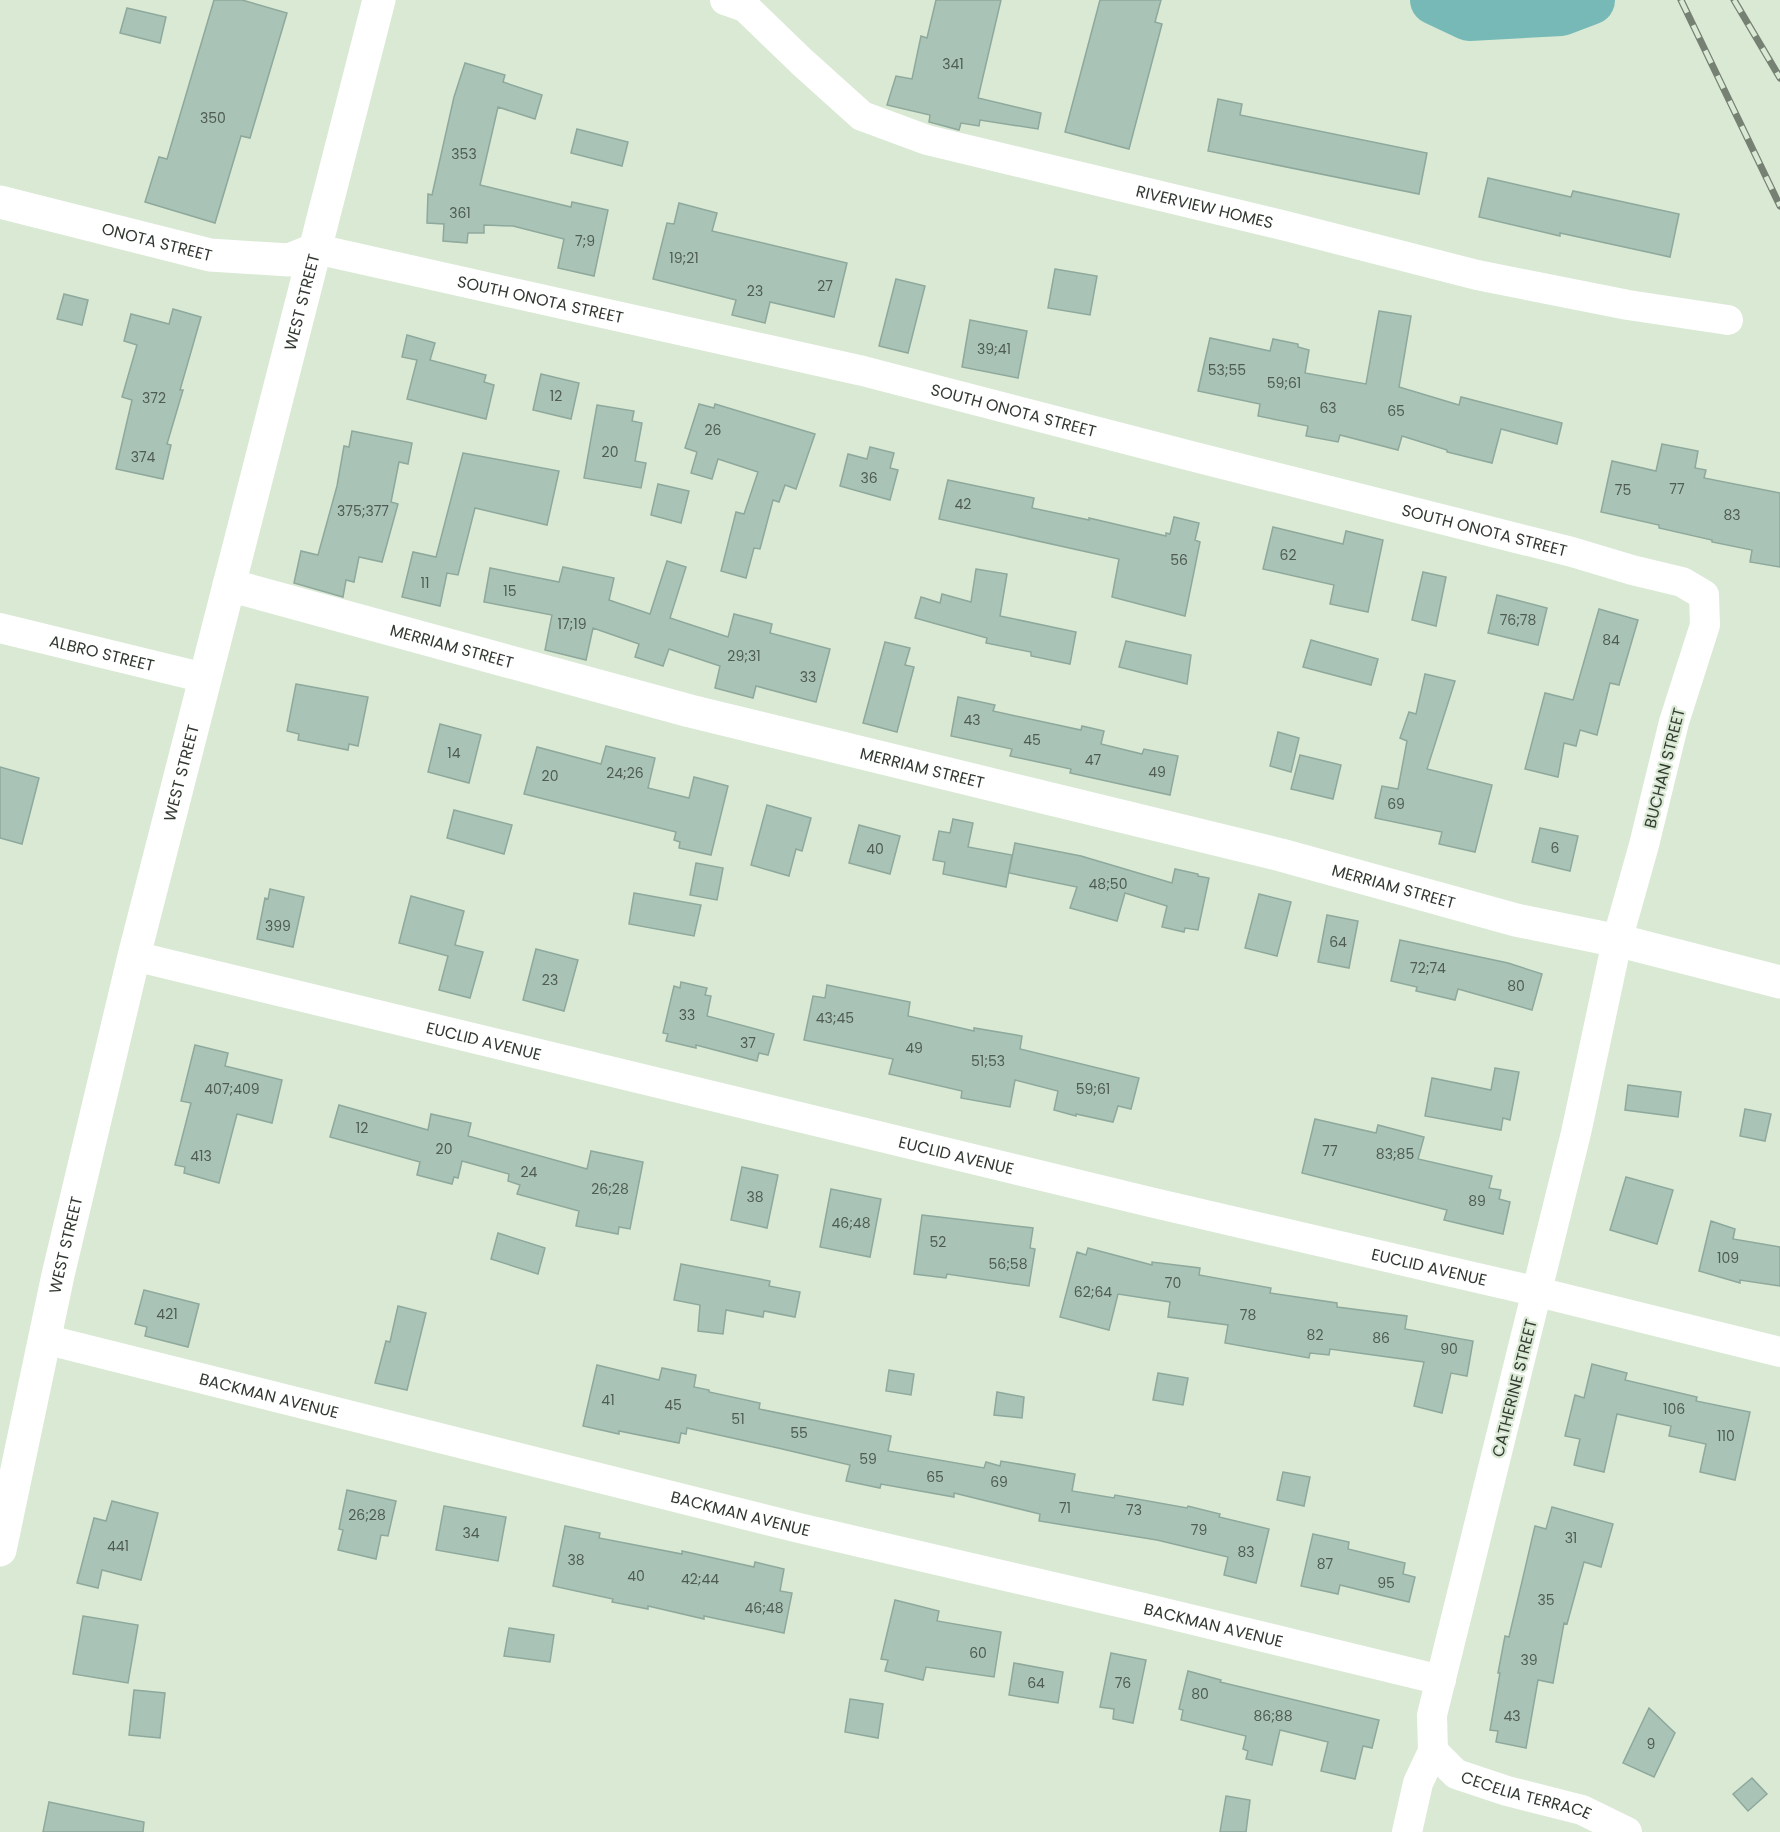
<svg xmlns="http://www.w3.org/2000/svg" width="1780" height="1832" font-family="Poppins,sans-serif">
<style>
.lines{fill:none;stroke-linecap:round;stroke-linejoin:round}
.river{stroke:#76b9b6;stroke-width:50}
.building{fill:#a9c4b7;stroke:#8ea89c;stroke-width:1.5}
.street{stroke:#fff;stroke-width:30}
.secondary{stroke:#fff;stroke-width:33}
.rail-casing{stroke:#768174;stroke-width:7}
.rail{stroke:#d9e9d4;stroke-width:4.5;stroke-dasharray:14;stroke-linecap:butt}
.labels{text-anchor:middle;stroke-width:4.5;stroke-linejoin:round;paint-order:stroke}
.number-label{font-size:14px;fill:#505c52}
.street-label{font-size:16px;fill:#323931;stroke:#d9e9d4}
</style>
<rect width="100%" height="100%" fill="#d9e9d4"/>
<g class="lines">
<path class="river" d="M1435 0 1469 16 1561 11 1590 0"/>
</g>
<path class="building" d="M214 0H242L287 13 250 138 241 136 215 223 145 202 159 157 167 159Z
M936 0H1001L978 98 1041 113 1038 129 980 120 979 126 961 123 959 130 929 122 930 115 887 105 896 76 912 79 921 36 927 38Z
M1100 0H1161L1155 22 1162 24 1129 149 1065 132Z
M127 8 166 17 160 43 120 33Z
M465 63 505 75 503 82 542 95 535 119 498 107 480 185 571 207 572 202 608 210 594 276 558 268 564 239 513 226 484 225V233H468L467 243 443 241 444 224 427 223 428 194 432 195 454 97Z
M1218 99 1242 104 1240 115 1427 153 1419 194 1208 151Z
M577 129 628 142 622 166 571 153Z
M1488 178 1571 197 1573 191 1679 214 1670 257 1560 233V236L1479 217Z
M679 203 717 213 712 231 847 263 834 317 770 302 765 323 732 315 736 300 653 279 667 223 674 224Z
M1055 269 1097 276 1090 315 1048 308Z
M896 279 925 286 908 353 879 346Z
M64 294 88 300 82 325 57 319Z
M173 309 201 317 180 390H183L167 444 171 445 163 479 116 469 132 400 122 397 137 345 124 341 131 314 169 324Z
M1379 311 1411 316 1399 387 1459 405 1461 397 1562 423 1557 444 1501 429 1492 463 1447 452V450L1402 436 1398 450 1340 435 1338 442 1306 436 1308 426 1258 416 1260 404 1198 391 1210 338 1270 351 1273 339 1298 344V347L1309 350 1305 373 1366 384Z
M970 320 1027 331 1018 378 962 367Z
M407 335 435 343 430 360 486 375 484 382 494 385 486 419 407 399 417 360 402 357Z
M541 374 579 383 571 419 533 410Z
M699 404 714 408 715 404 815 434 796 489 785 485 779 502 773 500 760 549 754 548 746 578 721 571 736 512 744 514 758 472 718 459 712 479 691 473 697 452 685 448Z
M597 405 634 411 632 421 642 423 635 461 646 463 641 488 584 478Z
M352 431 412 443 408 464 399 462 391 502 398 504 382 562 359 557 354 582 346 580 343 597 294 583 301 551 318 555 337 486 344 446 349 447Z
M1662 444 1698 451 1695 468 1706 470 1704 478 1780 493V567L1750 562 1752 550 1712 542V540L1659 528V525L1601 512 1612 461 1656 471Z
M870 447 894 453 890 468 898 470 890 500 840 486 848 454 867 459Z
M463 453 559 471 547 525 475 508 458 575 447 573 440 606 402 597 413 552 436 557Z
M948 480 1034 498 1032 508 1089 520V518L1166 536V533L1170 534 1174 517 1199 523 1195 540 1200 542 1185 616 1112 597 1119 559 939 519Z
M658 484 689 491 681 523 651 515Z
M1273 527 1343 544 1346 531 1383 540 1368 612 1330 604 1334 585 1263 569Z
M667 561 686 567 670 618 728 637 734 614 772 624 770 633 830 649 816 702 756 686 753 698 715 688 720 666 669 649 663 666 635 657 639 644 593 628 586 660 545 650 552 615 484 602 490 568 559 582 563 567 614 578 609 600 650 614Z
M976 569 1007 574 1000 616 1076 632 1070 664 1031 656V652L986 643 987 638 915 618 921 597 940 603 942 594 971 602Z
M1423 572 1446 577 1436 626 1412 620Z
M1497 595 1547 608 1538 645 1488 633Z
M1599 609 1638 620 1619 685 1610 683 1597 735 1580 730 1576 746 1564 743 1558 777 1525 769 1545 693 1573 700Z
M1311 640 1378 659 1371 685 1303 667Z
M1126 641 1191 655 1187 684 1119 667Z
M885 642 910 648 905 665 914 667 897 732 863 723Z
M1425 674 1455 681 1427 769 1492 785 1475 852 1439 844 1442 832 1375 818 1382 786 1398 789 1407 741 1400 738 1409 712 1416 714Z
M296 684 368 697 358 746 349 744 348 750 298 740 299 734 287 731Z
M958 697 995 705 993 711 1081 730 1082 726 1104 731 1101 744 1142 754 1144 749 1178 756 1170 795 1070 773 1071 769 1010 756 1012 749 951 736Z
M440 724 481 735 469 783 428 772Z
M1278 732 1299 738 1291 772 1270 766Z
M606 746 655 758 648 788 689 798 694 777 728 786 711 855 679 848 680 842 674 840 676 832 524 794 537 747 601 764Z
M1300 755 1341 765 1333 799 1291 789Z
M0 767 39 778 22 844 0 838Z
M767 805 811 818 802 851 796 849 789 876 751 865Z
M454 810 512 825 504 854 447 838Z
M953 819 973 823 968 847 1012 855 1006 887 943 874 945 862 933 860 939 831 950 833Z
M859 825 900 836 890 874 849 863Z
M1540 828 1578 836 1570 871 1532 862Z
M1015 843 1081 856 1172 883 1175 869 1198 874V876L1209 878 1198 930 1185 928 1184 932 1162 927 1167 906 1125 893 1117 921 1070 908 1077 887 1009 873Z
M696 863 723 868 717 900 690 895Z
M270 889 304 897 293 947 257 939 265 898 268 899Z
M634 893 701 905 694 936 629 924Z
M1259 894 1291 902 1277 956 1245 948Z
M411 896 464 911 455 945 483 952 470 998 439 990 448 956 399 943Z
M1327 915 1358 921 1349 968 1318 962Z
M1400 940 1508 963 1542 974 1532 1010 1458 989 1455 1000 1416 991 1417 987 1391 981Z
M536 949 578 960 564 1011 523 1000Z
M681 982 707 988 705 995 711 996 707 1016 774 1034 768 1055 759 1053 757 1061 696 1045V1048L666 1041 668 1034 663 1033 674 986 680 988Z
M827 985 910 1002 908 1016 974 1031V1028L1022 1036 1020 1049 1139 1078 1131 1109 1118 1106 1113 1122 1076 1114V1116L1054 1110 1058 1091 1015 1080 1010 1107 961 1098 962 1091 889 1074 893 1059 804 1040 813 996 825 998Z
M195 1045 228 1053 225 1066 282 1080 272 1123 237 1114 219 1183 184 1173 185 1167 175 1165 191 1103 181 1101Z
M1495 1068 1519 1072 1510 1120 1503 1118 1501 1130 1425 1116 1432 1078 1491 1090Z
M1628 1085 1681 1092 1678 1117 1625 1110Z
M339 1105 428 1130 431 1114 471 1123 468 1136 587 1169 591 1151 643 1162 630 1229 619 1227 618 1234 576 1226 579 1211 517 1194 520 1185 508 1181 509 1174 462 1161 458 1178 454 1177 452 1184 417 1175 420 1162 330 1137Z
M1745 1109 1771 1114 1765 1141 1740 1136Z
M1315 1119 1376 1133 1378 1125 1424 1137 1418 1159 1492 1176 1489 1188 1501 1190 1499 1199 1510 1202 1503 1234 1444 1220 1447 1210 1302 1173Z
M742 1167 778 1175 767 1228 731 1220Z
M1626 1177 1673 1190 1657 1244 1610 1230Z
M831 1189 881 1199 870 1257 820 1247Z
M922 1215 1033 1228 1030 1248 1035 1249 1029 1286 947 1274 946 1278 914 1274Z
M1711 1221 1735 1229 1733 1239 1780 1247V1286L1740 1280V1283L1699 1271Z
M498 1233 545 1248 538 1274 491 1259Z
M1088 1248 1152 1265V1262L1200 1268 1199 1275 1271 1288 1270 1293 1337 1303V1307L1407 1316 1405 1329 1473 1341 1467 1376 1451 1373 1442 1413 1414 1406 1424 1362 1330 1349 1329 1355 1310 1353 1309 1358 1225 1343 1228 1325 1168 1317 1170 1302 1118 1294 1109 1330 1060 1317 1077 1252 1086 1255Z
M681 1264 770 1281 769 1286 800 1292 795 1317 764 1311 763 1317 726 1310 723 1334 698 1331 700 1305 674 1300Z
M144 1290 199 1304 188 1347 145 1336 147 1327 135 1324Z
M398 1306 426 1313 407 1390 375 1383 386 1341 390 1342Z
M1592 1364 1627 1373 1625 1380 1697 1397 1696 1401 1750 1412 1735 1480 1700 1472 1706 1444 1669 1436 1671 1426 1617 1414 1604 1472 1574 1465 1580 1439 1565 1436 1575 1395 1584 1398Z
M597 1365 659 1380 662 1368 696 1375 694 1387 709 1390V1392L760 1403 759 1409 891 1436 888 1451 984 1468 986 1462 1000 1466 1001 1461 1075 1474 1072 1491 1114 1498 1115 1495 1187 1508 1188 1506 1220 1514 1219 1517 1269 1529 1256 1583 1224 1575 1228 1557 1157 1540 1039 1521 1040 1514 954 1493V1497L881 1484 880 1488 846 1481 850 1465 778 1448 687 1428 686 1434 681 1433 679 1443 619 1431V1434L583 1426Z
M889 1370 914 1374 911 1395 886 1391Z
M1158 1373 1188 1378 1183 1405 1153 1400Z
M997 1392 1024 1397 1022 1418 994 1415Z
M1283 1472 1310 1477 1304 1506 1277 1500Z
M347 1490 396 1501 388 1536 381 1535 376 1559 338 1550 343 1530 339 1529Z
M112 1501 158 1513 141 1580 102 1570 98 1588 77 1583 94 1518 106 1521Z
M444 1506 506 1517 498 1561 436 1550Z
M1552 1507 1613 1524 1601 1567 1584 1562 1567 1624 1564 1623 1553 1683 1538 1680 1526 1748 1496 1742 1498 1731 1490 1730 1500 1673H1498L1505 1636 1509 1637 1535 1526 1546 1529Z
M565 1526 600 1533 599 1538 682 1554V1551L754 1567 755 1562 784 1569 780 1591 792 1593 784 1633 704 1616V1619L648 1606V1609L612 1602 613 1599 553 1586Z
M1313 1534 1349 1542 1348 1549 1405 1563 1403 1574 1415 1577 1409 1602 1340 1585 1338 1594 1301 1586Z
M895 1600 939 1611 937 1621 1001 1632 994 1677 926 1667 923 1680 885 1671 888 1660 881 1659Z
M83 1616 138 1625 128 1683 73 1674Z
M509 1628 554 1635 550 1662 504 1656Z
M1111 1653 1146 1660 1133 1723 1113 1719 1114 1709 1100 1707Z
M1014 1663 1063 1672 1058 1703 1009 1695Z
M1188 1671 1221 1680 1220 1682 1379 1720 1372 1748 1363 1746 1355 1779 1321 1771 1328 1742 1280 1730 1272 1765 1246 1759 1248 1751 1243 1749 1246 1736 1181 1720 1183 1710 1179 1709Z
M134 1690 165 1693 160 1738 129 1735Z
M850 1699 883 1704 878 1738 845 1732Z
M1649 1708 1675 1733 1654 1777 1623 1763Z
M1752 1778 1767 1794 1748 1811 1733 1794Z
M1226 1796 1250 1800 1246 1832H1220Z
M49 1802 144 1822 143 1832H43Z"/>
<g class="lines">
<g class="street">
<path id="s1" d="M725 0 745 7 802 62 862 116 927 140 1286 226 1477 275 1628 305 1728 320"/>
<path id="s2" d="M316 249 863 371 1191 456 1572 552 1632 570 1682 582 1704 595 1705 625 1674 722 1644 845 1617 941 1576 1133 1432 1715 1433 1751 1418 1783 1407 1832"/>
<path id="s3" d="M0 628 205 678"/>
<path id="s4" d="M134 956 1150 1202 1538 1292 1780 1352"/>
<path id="s5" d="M44 1339 799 1528 1144 1608 1441 1680"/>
<path id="s6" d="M1433 1751 1456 1774 1507 1791 1582 1810 1627 1832"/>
</g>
<g class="secondary">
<path id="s7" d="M0 202 210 255 289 260 316 249"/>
<path id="s8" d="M229 585 690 711 1281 855 1516 920 1628 943 1780 982"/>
<path id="s9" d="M0 1550 58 1275 134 956 379 0"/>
</g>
<g class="rail-casing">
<path id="rail" d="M1681 0 1780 206
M1734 0 1780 78"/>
</g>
<use href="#rail" class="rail"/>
</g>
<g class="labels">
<g class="number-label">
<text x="953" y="69">341</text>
<text x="213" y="123">350</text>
<text x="464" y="159">353</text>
<text x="460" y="218">361</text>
<text x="585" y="246">7;9</text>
<text x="684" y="263">19;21</text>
<text x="825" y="291">27</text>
<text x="755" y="296">23</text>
<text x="994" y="354">39;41</text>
<text x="1227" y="375">53;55</text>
<text x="1284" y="388">59;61</text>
<text x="556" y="401">12</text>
<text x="154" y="403">372</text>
<text x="1328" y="413">63</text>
<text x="1396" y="416">65</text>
<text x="713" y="435">26</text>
<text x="610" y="457">20</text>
<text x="143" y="462">374</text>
<text x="869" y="483">36</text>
<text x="1677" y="494">77</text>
<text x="1623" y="495">75</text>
<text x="963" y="509">42</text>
<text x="363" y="516">375;377</text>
<text x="1732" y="520">83</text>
<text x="1288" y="560">62</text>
<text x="1179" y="565">56</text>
<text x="425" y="588">11</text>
<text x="510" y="596">15</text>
<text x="1518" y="625">76;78</text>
<text x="572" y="629">17;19</text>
<text x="1611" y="645">84</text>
<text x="744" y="661">29;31</text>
<text x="808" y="682">33</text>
<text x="972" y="725">43</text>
<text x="1032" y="745">45</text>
<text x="454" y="758">14</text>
<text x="1093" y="765">47</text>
<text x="1157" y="777">49</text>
<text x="625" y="778">24;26</text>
<text x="550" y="781">20</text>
<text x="1396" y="809">69</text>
<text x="1555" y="853">6</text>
<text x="875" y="854">40</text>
<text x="1108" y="889">48;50</text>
<text x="278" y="931">399</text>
<text x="1338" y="947">64</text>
<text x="1428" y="973">72;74</text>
<text x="550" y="985">23</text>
<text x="1516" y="991">80</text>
<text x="687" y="1020">33</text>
<text x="835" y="1023">43;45</text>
<text x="748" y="1048">37</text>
<text x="914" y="1053">49</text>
<text x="988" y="1066">51;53</text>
<text x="232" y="1094">407;409</text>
<text x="1093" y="1094">59;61</text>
<text x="362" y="1133">12</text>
<text x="444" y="1154">20</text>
<text x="1330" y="1156">77</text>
<text x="1395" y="1159">83;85</text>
<text x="201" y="1161">413</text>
<text x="529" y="1177">24</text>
<text x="610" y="1194">26;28</text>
<text x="755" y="1202">38</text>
<text x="1477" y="1206">89</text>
<text x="851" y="1228">46;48</text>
<text x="938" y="1247">52</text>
<text x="1728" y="1263">109</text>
<text x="1008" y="1269">56;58</text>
<text x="1173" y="1288">70</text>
<text x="1093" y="1297">62;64</text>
<text x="167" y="1319">421</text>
<text x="1248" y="1320">78</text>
<text x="1315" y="1340">82</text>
<text x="1381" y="1343">86</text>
<text x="1449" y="1354">90</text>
<text x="608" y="1405">41</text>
<text x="673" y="1410">45</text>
<text x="1674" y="1414">106</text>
<text x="738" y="1424">51</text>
<text x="799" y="1438">55</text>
<text x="1726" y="1441">110</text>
<text x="868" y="1464">59</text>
<text x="935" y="1482">65</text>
<text x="999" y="1487">69</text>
<text x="1065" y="1513">71</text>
<text x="1134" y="1515">73</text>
<text x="367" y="1520">26;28</text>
<text x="1199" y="1535">79</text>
<text x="471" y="1538">34</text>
<text x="1571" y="1543">31</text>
<text x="118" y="1551">441</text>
<text x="1246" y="1557">83</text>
<text x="576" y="1565">38</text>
<text x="1325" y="1569">87</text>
<text x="636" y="1581">40</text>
<text x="700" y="1584">42;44</text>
<text x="1386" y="1588">95</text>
<text x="1546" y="1605">35</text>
<text x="764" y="1613">46;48</text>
<text x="978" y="1658">60</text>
<text x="1529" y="1665">39</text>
<text x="1036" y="1688">64</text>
<text x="1123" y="1688">76</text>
<text x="1200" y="1699">80</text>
<text x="1273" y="1721">86;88</text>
<text x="1512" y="1721">43</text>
<text x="1651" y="1749">9</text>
</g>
<g class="street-label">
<text dy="6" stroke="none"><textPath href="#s1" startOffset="536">RIVERVIEW HOMES</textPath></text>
<text dy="6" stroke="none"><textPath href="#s7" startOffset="162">ONOTA STREET</textPath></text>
<text dy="6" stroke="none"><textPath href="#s2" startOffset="230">SOUTH ONOTA STREET</textPath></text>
<text dy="6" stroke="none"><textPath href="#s9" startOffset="1284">WEST STREET</textPath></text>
<text dy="6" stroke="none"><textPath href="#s2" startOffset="716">SOUTH ONOTA STREET</textPath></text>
<text dy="6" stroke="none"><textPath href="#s2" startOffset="1202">SOUTH ONOTA STREET</textPath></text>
<text dy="6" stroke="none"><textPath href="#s8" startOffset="231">MERRIAM STREET</textPath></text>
<text dy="6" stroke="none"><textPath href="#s3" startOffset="105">ALBRO STREET</textPath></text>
<text dy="6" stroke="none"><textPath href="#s8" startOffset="717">MERRIAM STREET</textPath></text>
<text transform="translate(1664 768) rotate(-76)" y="6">BUCHAN STREET</text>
<text dy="6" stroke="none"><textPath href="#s9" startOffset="798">WEST STREET</textPath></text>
<text dy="6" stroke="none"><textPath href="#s8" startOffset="1203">MERRIAM STREET</textPath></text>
<text dy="6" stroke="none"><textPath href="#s4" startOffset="360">EUCLID AVENUE</textPath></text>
<text dy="6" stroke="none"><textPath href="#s4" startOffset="846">EUCLID AVENUE</textPath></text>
<text dy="6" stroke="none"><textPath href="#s9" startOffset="312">WEST STREET</textPath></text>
<text dy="6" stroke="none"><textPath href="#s4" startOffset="1332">EUCLID AVENUE</textPath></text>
<text transform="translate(1514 1388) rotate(-76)" y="6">CATHERINE STREET</text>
<text dy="6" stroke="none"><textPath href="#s5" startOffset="232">BACKMAN AVENUE</textPath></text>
<text dy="6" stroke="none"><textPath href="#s5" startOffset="718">BACKMAN AVENUE</textPath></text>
<text dy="6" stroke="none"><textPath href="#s5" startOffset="1204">BACKMAN AVENUE</textPath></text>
<text dy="6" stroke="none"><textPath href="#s6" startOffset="106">CECELIA TERRACE</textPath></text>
</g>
</g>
</svg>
